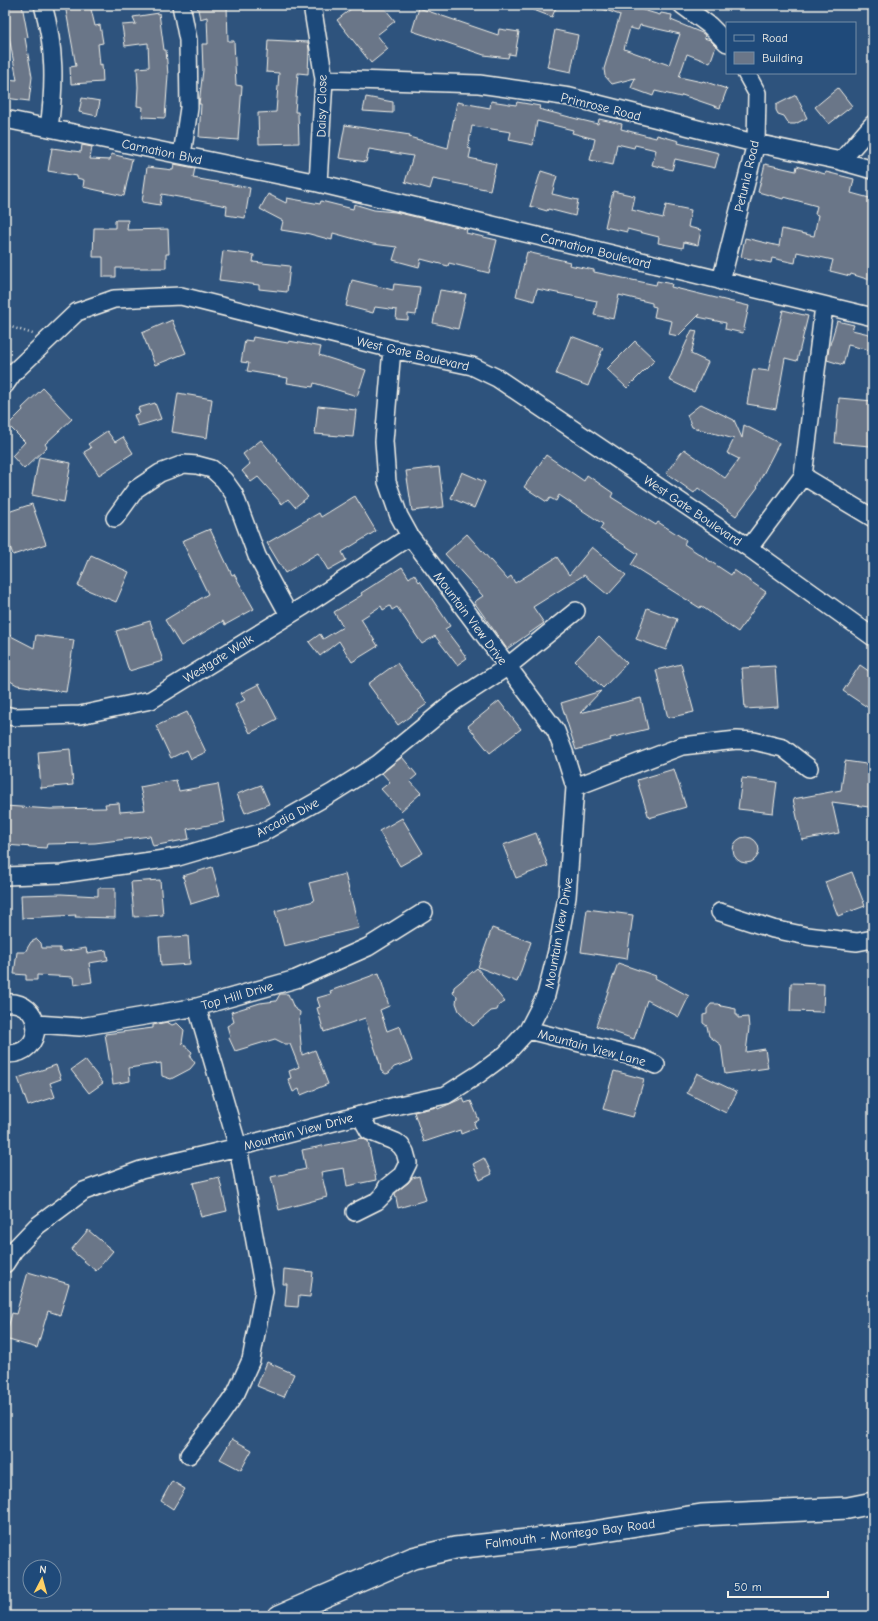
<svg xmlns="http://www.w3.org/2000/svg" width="878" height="1621" font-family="'Comic Neue',sans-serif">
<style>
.building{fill:#6a7688;stroke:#f4f1e8;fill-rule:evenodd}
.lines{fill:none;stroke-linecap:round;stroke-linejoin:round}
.minor-casing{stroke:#f4f1e8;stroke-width:20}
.major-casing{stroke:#f4f1e8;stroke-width:24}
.path{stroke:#f4f1e8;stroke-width:2.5;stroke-dasharray:1 3;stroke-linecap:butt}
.minor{stroke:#1f4a7a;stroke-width:17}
.major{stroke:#1f4a7a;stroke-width:21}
.labels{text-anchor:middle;stroke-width:4;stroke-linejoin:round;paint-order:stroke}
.street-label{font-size:13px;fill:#f4f1e8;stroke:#1f4a7a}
</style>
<rect width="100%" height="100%" fill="#2e537d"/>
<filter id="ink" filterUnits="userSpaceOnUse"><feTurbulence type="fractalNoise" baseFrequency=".025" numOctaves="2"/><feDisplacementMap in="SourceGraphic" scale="8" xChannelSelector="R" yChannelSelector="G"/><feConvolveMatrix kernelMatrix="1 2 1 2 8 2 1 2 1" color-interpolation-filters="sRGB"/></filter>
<g filter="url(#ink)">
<path class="building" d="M5 5H22L28 37 25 38 32 77 29 101 5 98V79L17 80 5 15Z
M65 5H90L95 26 100 25 103 43 98 44 100 65 102 64 103 82 71 84 70 67 76 66Z
M197 5H227L228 41H234L236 85 242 86 238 140 199 137 201 104H199L203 70 202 44H208L207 17 200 19Z
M356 5H382L395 21 377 35 388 49 371 63 337 20Z
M523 5H557L552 17 523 6Z
M597 5H626L660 15 661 13 672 15 671 20 702 33 705 35 704 38 710 40 716 46 710 63 687 54 679 77 702 82 703 81 727 89 720 108 682 95 681 97 655 91 653 96 631 88 635 78 612 84 605 76 604 69 620 15 597 7ZM640 25 680 34 669 65 624 49 630 28 638 30Z
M419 8 498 35 499 29 519 32 515 55 509 54 508 58 484 55 412 31Z
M159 13 164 50H166L168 75 165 118 142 117 143 107 137 106 138 87 137 68 149 67 148 43 125 46 122 25 136 24 133 17Z
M555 30 578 35 571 72 547 67Z
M268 40 308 42 309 50 308 74 298 73 295 112H298L299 143 259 144 258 113 276 112 279 73 266 72Z
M838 88 852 106 829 124 815 107Z
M796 95 807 118 795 124H789L784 116 778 114 776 110V105Z
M366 97 393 102V113L363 111Z
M82 98 100 101 97 116 79 112Z
M491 101 516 105 517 102 540 106 539 109 577 119 598 124 599 119 622 124 621 129 656 138 657 135 679 141 678 143 719 153 715 168 675 159 672 170 652 165 656 150 635 145 634 148 617 144 613 165 590 160 595 139 572 133 573 130 537 121 533 145 509 140 511 132 472 126 468 148 471 149 469 158 496 164 490 190 433 179 430 189 405 182 413 156 369 149 366 162 339 158 345 125 410 135 409 137 448 148 457 102 490 108Z
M82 145 92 147 90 159 110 160 111 154 132 159 124 196 83 187 84 180 77 178V176L48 171 52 148 81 152Z
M174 164 195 168 193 178 250 188 245 218 226 215 227 206 162 194 160 205 142 202 147 167 173 170Z
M765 164 796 171 797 166 825 174 826 172 854 179 851 193 873 199V281L851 274 850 276 830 271 833 260 797 252 795 263 772 258 771 263 741 257 745 238 779 246 782 229 814 236 818 215 815 214 817 206 784 197 783 199 758 192Z
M541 171 557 176 552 194 578 200 575 216 548 209 547 211 530 206Z
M613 191 635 196 632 210 663 218 666 205 691 210 688 227 701 230 698 245 684 242 683 248 658 243 659 237 627 229V232L605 227Z
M268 194 286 203 287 198 320 204 321 201 353 209 354 204 374 210 395 212 467 229 466 233 497 240 489 273 449 263 448 266 421 259 419 267 393 260 397 247 373 244 333 233 332 240 306 233V234L281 230 283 221 260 209Z
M115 220H128L127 230 168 229 169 254H166V268H116V277H103V257H93L94 228H115Z
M223 251 254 255 253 262 290 266 287 292 259 289V285L219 280Z
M527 252 570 262 569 265 594 270V272L637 281 656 285 657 281 672 284 671 287 749 306 743 333 725 329 726 323 698 317 700 314 678 336 669 334 672 321 654 317 656 307 652 306V303L619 295 614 319 594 315 597 301 537 289 534 301 516 296Z
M352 280 393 290 394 284 420 287 416 315 408 314V320L396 319 397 310 375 307 373 313 346 306Z
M440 290 466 294 458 329 433 323Z
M783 310 808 316 797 361 785 358 776 409 747 404 753 369 768 371Z
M172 320 186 353 155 365 142 333Z
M837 321 854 325 852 330 873 335V351L848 345 843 365 827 360 829 348Z
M692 330 697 331 691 354 708 362 694 392 669 380Z
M571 336 603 348 588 386 556 374Z
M253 337 288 343 289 341 321 347 319 355 366 370 357 396 314 383 313 387 287 383 288 378 247 371 249 363 241 362 245 340 252 341Z
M635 341 655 360 627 388 607 369Z
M43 388 72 419 45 444 47 447 24 469 12 456 25 442 8 425 23 410 22 408Z
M178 393 212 399 207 438 172 432Z
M839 398 873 401 870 446 835 443Z
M155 403 161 419 138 426 134 415 140 413 138 408Z
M701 404 734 420 742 438 744 425 779 443 757 486 758 487 736 516 698 488 694 493 666 473 684 449 725 478 739 459 727 453 734 439 692 427 687 415Z
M318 406 356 410 353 437 315 434Z
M107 431 115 442 123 437 133 453 99 475 84 452 91 448 88 444Z
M261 440 278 460 277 461 308 497 295 507 288 499 282 504 258 477 251 482 242 471 250 464 243 454Z
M546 455 584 481 587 475 613 493 611 497 656 525 658 522 686 540 684 544 731 575 734 570 766 592 738 632 701 606 700 608 631 565 638 554 600 529 603 524 559 495 556 501 550 498 547 502 524 487Z
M39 457 71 463 64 502 32 495Z
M439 467 444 507 412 511 406 471Z
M462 472 485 482 474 508 451 498Z
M355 496 376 531 342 552 346 560 328 570 318 553 285 573 267 543 319 513 321 517Z
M32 504 46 544 13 555 5 532V513Z
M210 529 232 575 234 574 254 609 225 625 223 621 181 646 165 620 208 594 182 541Z
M467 534 507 579 511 576 515 583 557 557 569 575 592 547 626 575 608 595 584 575 533 607 544 623 507 649 474 602 483 596 445 554Z
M91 555 129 572 116 602 78 586Z
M402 567 409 578 414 574 419 582 420 581 450 626 445 629 467 658 457 665 435 636 422 644 397 607 392 610 390 606 383 610 381 606 361 619 378 646 352 662 339 641 320 656 309 642 320 634 323 639 343 627 334 612 362 595 361 593Z
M647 608 677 619 666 650 636 639Z
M150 621 163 661 129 671 116 631Z
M5 633 34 648 36 635 74 640 66 692 17 685 5 678Z
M599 636 627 663 603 688 575 661Z
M397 663 427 704 398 725 368 684Z
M681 664 694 712 668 718 656 670Z
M860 665 873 674V711L843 691Z
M775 666 778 707 745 709 742 668Z
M259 684 277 719 250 733 235 705 245 700 241 693Z
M601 691 580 713 641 698 648 729 610 738 611 740 576 750 561 703Z
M499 701 521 729 490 753 468 726Z
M187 712 206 752 191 759 187 750 171 758 156 726Z
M70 749 73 785 41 788 38 752Z
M402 757 417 775 410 781 421 793 401 811 381 789 390 782 382 773Z
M845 761 873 765V777L869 807 832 802 839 833 802 840 793 799 841 790Z
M674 769 686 807 649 818 637 780Z
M742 778 777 782 773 813 738 809Z
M176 780 179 791 218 784 225 822 187 829 189 839 153 846 150 836 95 843 47 844 46 848 5 845V806L51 809 106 808 105 804 119 803 120 812 145 810 140 787Z
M261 785 269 804 245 813 237 794Z
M402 818 423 853 400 866 379 831Z
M536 833 548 866 516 878 503 845Z
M733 850a13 13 0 1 1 26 0a13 13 0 1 1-26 0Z
M212 867 220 895 191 904 183 876Z
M852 872 865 906 838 916 825 882Z
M345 874 359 928 284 946 275 911 314 901 309 883Z
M160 880 163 915 134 917 131 882Z
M98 888H115V918L75 917 76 915 22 918 21 895 61 894 98 896Z
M587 909 633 915 627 959 581 952Z
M492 928 531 942 517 982 478 967Z
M188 936 190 964 161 966 159 938Z
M37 939 41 943 42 948H60V952L86 948 87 953 106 950 108 960 89 963 92 982 74 985 73 977 37 975V980H26V975L14 974 17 952H25L31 942Z
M618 963 656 976 655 978 689 996 679 1017 647 1000 634 1039 596 1026Z
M477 968 505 1002 499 1005 497 1010 491 1011 473 1026 459 1011 456 1003 457 996 453 993 454 987Z
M379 973 389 1006 380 1010 387 1031 400 1026 412 1061 394 1067 389 1073 386 1074 381 1071 380 1064 365 1018 324 1032 317 1008 320 1007 317 998 331 994 330 991Z
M791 983 824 984 823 1012 790 1011Z
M280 994H288L294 1008 300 1012 299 1022 302 1055 315 1050 328 1084 301 1095 299 1089 293 1092 288 1079 291 1078 289 1071 299 1067 290 1044H285L275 1039 235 1051 229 1038 230 1036 227 1026 234 1022 231 1012 260 1003 276 1001Z
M711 1004H719L721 1006 736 1009V1015H738V1018L748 1017 749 1028 746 1052 765 1049 768 1068 725 1074 721 1045 709 1036 707 1026 703 1023V1015L707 1014V1009Z
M167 1022 172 1025 177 1023 184 1030 182 1043 192 1052 190 1056 195 1063 190 1069 171 1079 162 1076 161 1063 129 1068 130 1081 113 1084 105 1034 153 1028V1025Z
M85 1060 103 1083 89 1093 71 1070Z
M56 1065 61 1079 50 1083 55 1097 28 1106 18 1078Z
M614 1071 644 1079 633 1117 603 1109Z
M697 1073 737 1092 726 1113 687 1093Z
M463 1098 465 1103 471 1101 479 1120 474 1123 476 1128 461 1134 460 1130 424 1142 414 1112 437 1107 438 1109Z
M362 1138 368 1141 376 1180 347 1186 344 1168 321 1172 327 1197 279 1210 271 1177 306 1169 302 1150Z
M484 1158 492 1174 480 1180 473 1164Z
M419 1176 426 1200 398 1208 395 1193 408 1183 412 1178Z
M219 1177 227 1211 201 1217 193 1183Z
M88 1230 113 1251 96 1271 71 1250Z
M284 1269 313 1272 310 1297 299 1296 298 1307 285 1306 287 1284H283Z
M28 1272 69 1284 60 1315 48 1311 37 1348 5 1339 12 1313 16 1314Z
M267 1362 294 1374 284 1397 257 1386Z
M232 1439 252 1450 241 1470 220 1459Z
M172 1481 185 1489 173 1509 161 1501Z"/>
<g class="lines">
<g class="minor-casing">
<path id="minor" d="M43 5C55 47 55 85 49 128
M181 5 188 40 189 108 182 155
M312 5 324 79 318 183
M682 5 709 25 727 43
M324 79 479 84 570 97 746 141 841 161 873 170
M5 119 318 183 873 317
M841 161 873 124
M721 281 756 143 757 93 746 73
M5 385 14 372 77 312 114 299 181 296 392 349 472 366 497 378 749 548 873 637
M803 476 873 518
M115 518 136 489 160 473 184 464 197 465 212 469 224 480 234 494 257 556 289 615
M749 548 803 476 824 306
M5 715 14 717 80 715 151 700 304 606 410 536
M575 787 682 746 737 740 754 741 783 748 809 768
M5 876 62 874 178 857 263 832 332 793 378 764 455 701 507 667 576 611
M720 912 773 929 807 936 857 942 873 939
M5 1003C44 998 48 1056 5 1054
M36 1024 80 1027 197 1007 296 979 368 947 424 912
M528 1030 640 1058 656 1065
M355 1212 377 1201 383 1195 387 1187 402 1175 408 1163 405 1152 401 1146 396 1142 369 1131 360 1115
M5 1264 14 1250 37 1226 84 1191 141 1170 238 1147 399 1105 446 1095 479 1074 506 1054 528 1030 546 995 557 951 567 897 575 787 564 752 556 731 410 536 399 516 387 482 384 441 392 349
M189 1455 220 1416 236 1393 251 1360 264 1291 238 1147 197 1007"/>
</g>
<g class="major-casing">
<path id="major" d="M279 1616 413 1558 455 1548 580 1534 701 1515 848 1508 873 1503"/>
</g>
<path class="path" d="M5 325 33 334"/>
<use href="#minor" class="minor"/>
<use href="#major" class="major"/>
</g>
</g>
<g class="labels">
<g class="street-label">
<text transform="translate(321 106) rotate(-89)" y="5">Daisy Close</text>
<text transform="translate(601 106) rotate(14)" y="5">Primrose Road</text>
<text transform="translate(162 151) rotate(12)" y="5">Carnation Blvd</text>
<text transform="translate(746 176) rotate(-77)" y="5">Petunia Road</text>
<text transform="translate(596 250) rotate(14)" y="5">Carnation Boulevard</text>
<text transform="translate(413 353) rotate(13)" y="5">West Gate Boulevard</text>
<text transform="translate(693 510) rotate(34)" y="5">West Gate Boulevard</text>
<text transform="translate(471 618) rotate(53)" y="5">Mountain View Drive</text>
<text transform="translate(218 658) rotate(-32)" y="5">Westgate Walk</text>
<text transform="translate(287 817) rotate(-28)" y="5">Arcadia Dive</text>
<text transform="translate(558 933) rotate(-80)" y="5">Mountain View Drive</text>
<text transform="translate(237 995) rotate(-16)" y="5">Top Hill Drive</text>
<text transform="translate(592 1047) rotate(15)" y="5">Mountain View Lane</text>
<text transform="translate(298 1131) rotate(-15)" y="5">Mountain View Drive</text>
<text transform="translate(570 1533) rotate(-7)" y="5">Falmouth - Montego Bay Road</text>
</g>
</g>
<rect width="878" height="1621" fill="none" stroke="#1f4a7a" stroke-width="20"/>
<rect x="10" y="10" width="858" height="1601" fill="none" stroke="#f4f1e8" stroke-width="1.5" filter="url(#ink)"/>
<rect x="726" y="22" width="130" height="52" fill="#1f4a7a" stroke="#748da6"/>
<rect x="734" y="35" width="20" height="6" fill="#1f4a7a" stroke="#748da6"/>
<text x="762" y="42" font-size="12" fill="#f4f1e8">Road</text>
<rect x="734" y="52" width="20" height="12" fill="#6a7688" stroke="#748da6"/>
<text x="762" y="62" font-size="12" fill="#f4f1e8">Building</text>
<g transform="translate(42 1579) rotate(6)"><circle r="19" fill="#1f4a7a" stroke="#748da6"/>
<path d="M0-3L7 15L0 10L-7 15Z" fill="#ffd166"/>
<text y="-6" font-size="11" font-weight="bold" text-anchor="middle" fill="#f4f1e8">N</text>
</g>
<path d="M728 1591v6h100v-6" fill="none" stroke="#f4f1e8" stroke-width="2"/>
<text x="734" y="1591" font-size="12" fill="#f4f1e8" stroke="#1f4a7a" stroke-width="3" paint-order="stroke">50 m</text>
</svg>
